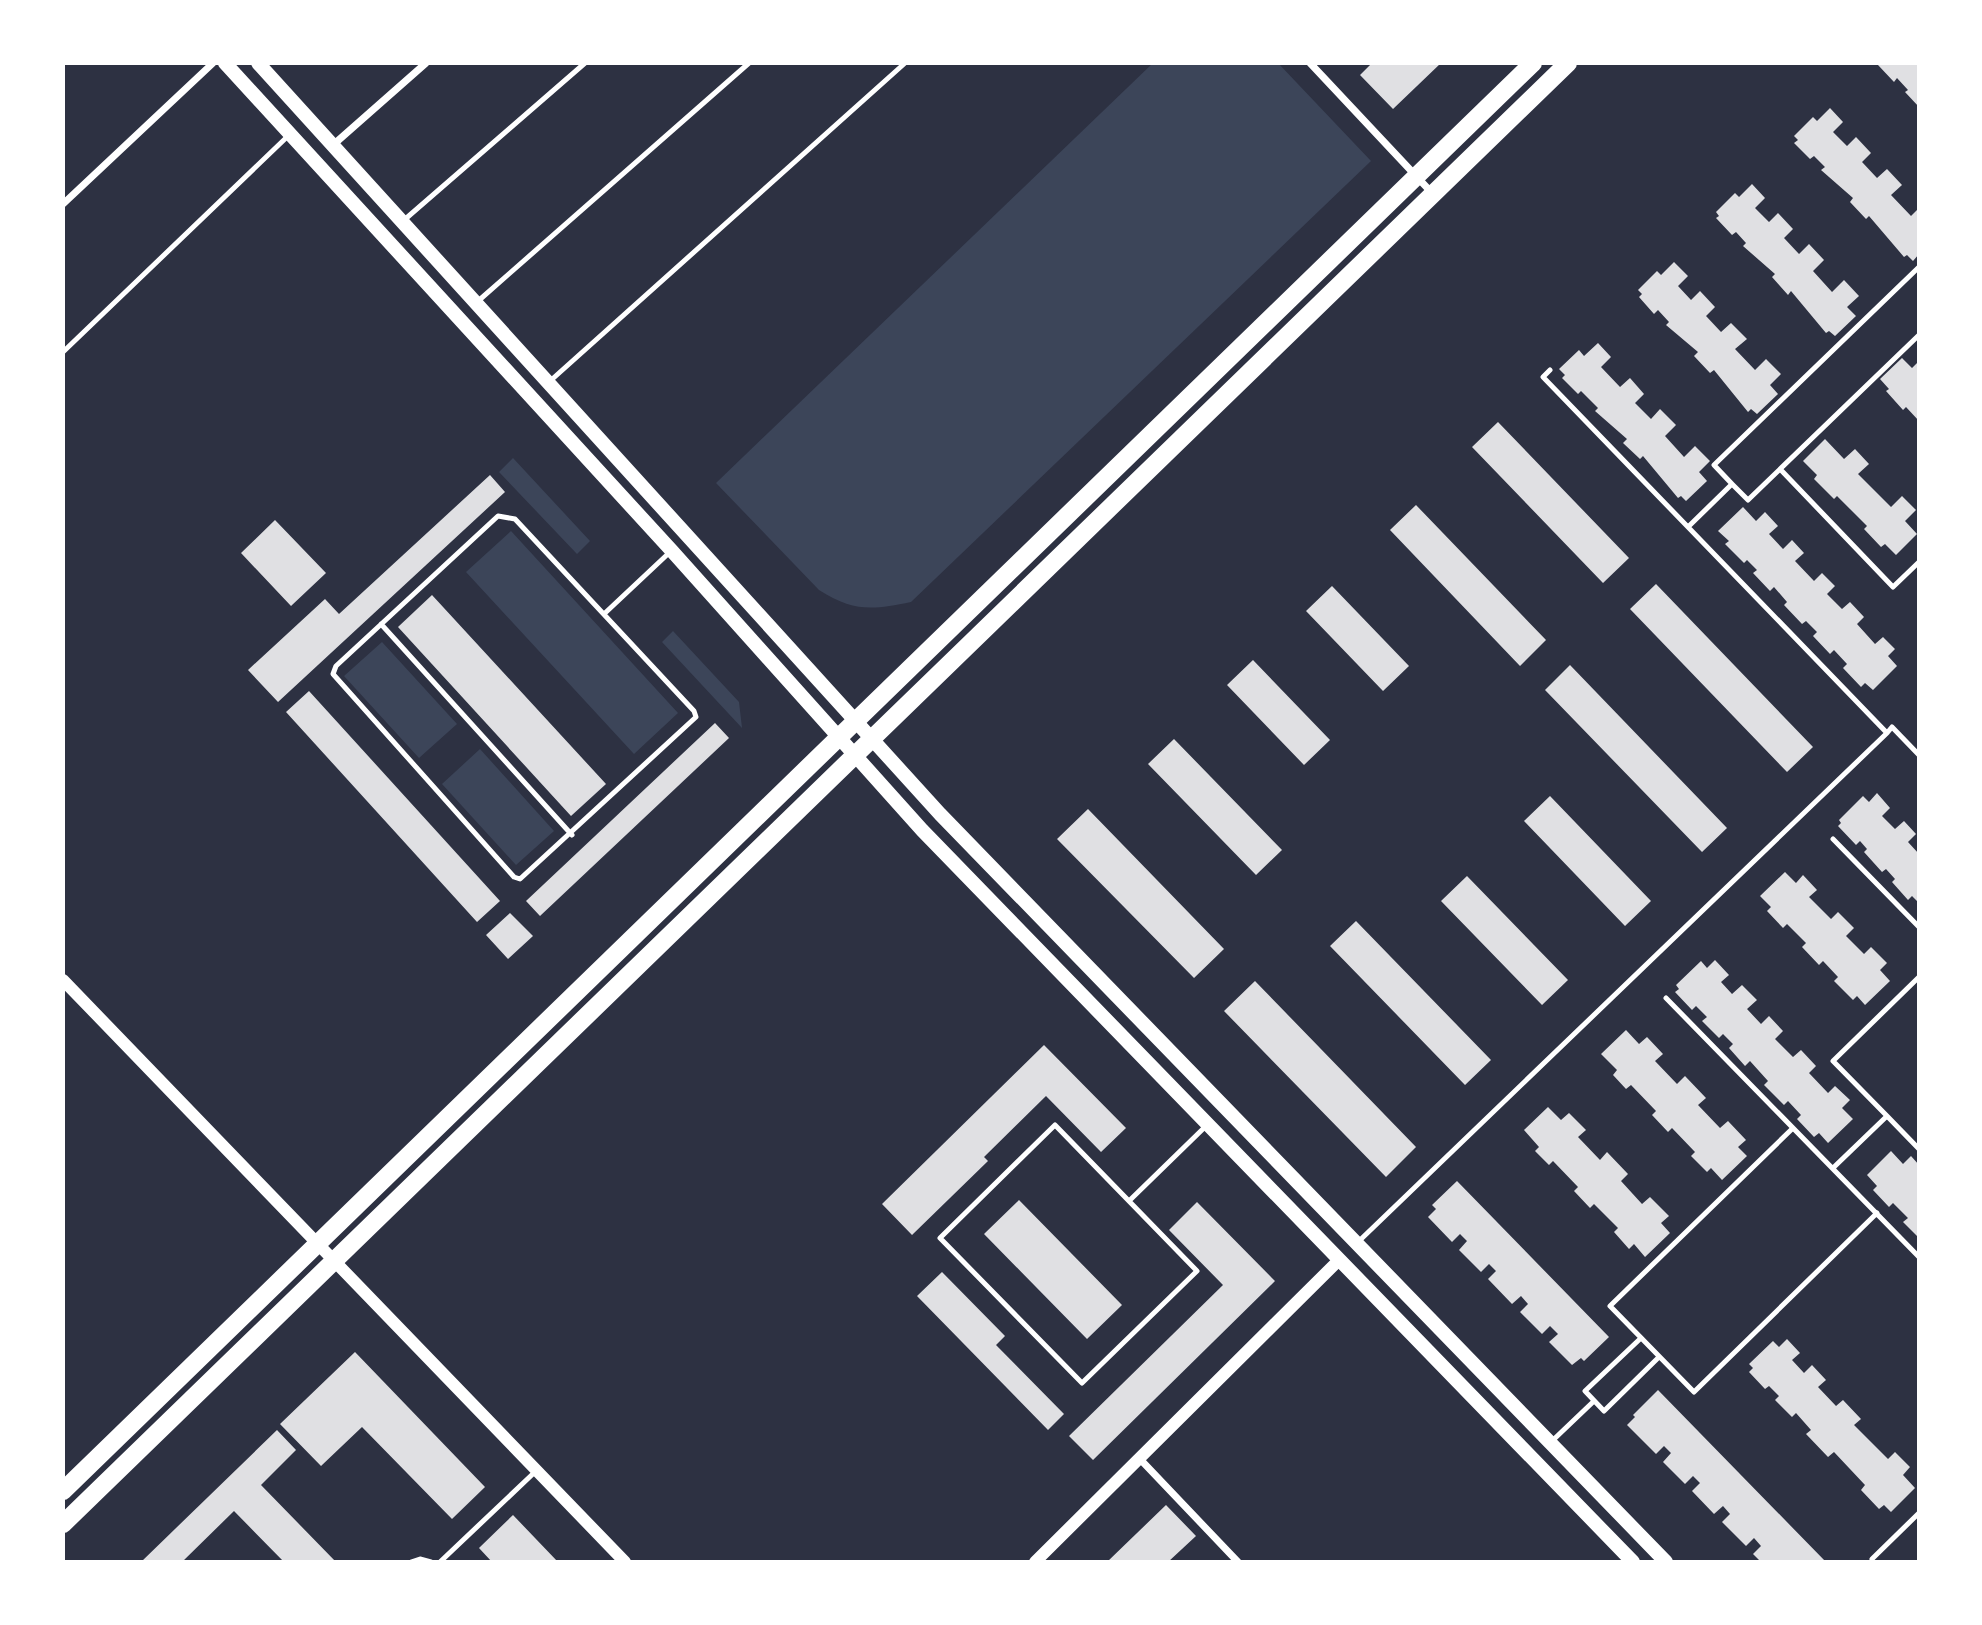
<svg xmlns="http://www.w3.org/2000/svg" width="1982" height="1625" font-family="'PT Sans',sans-serif">
<style>
.green{fill:#3c4559}
.building{fill:#e0e0e3}
.lines{fill:none;stroke-linecap:round;stroke-linejoin:round}
.service{stroke:#fff;stroke-width:5}
.minor{stroke:#fff;stroke-width:7}
.tertiary{stroke:#fff;stroke-width:12}
.secondary{stroke:#fff;stroke-width:14}
.primary{stroke:#fff;stroke-width:18}
</style>
<rect width="100%" height="100%" fill="#2d3142"/>
<path class="green" d="M1153 63H1278L1371 161 911 602C872 610 854 612 819 590L716 483Z
M513 458 590 541 577 554 499 472Z
M511 531 678 713 634 754 466 572Z
M673 631 739 702 742 728 662 642Z
M382 642 457 724 419 758 344 676Z
M480 749 554 831 516 865 442 784Z"/>
<path class="building" d="M1372 63H1441L1393 109 1360 75Z
M1880 63H1919V107L1905 92 1908 90 1897 78 1894 82 1878 65Z
M1830 108 1843 122 1833 132 1847 146 1856 137 1871 153 1862 162 1877 178 1887 169 1902 185 1891 195 1911 216 1919 208V254L1913 261 1907 255 1904 257 1869 216 1866 219 1850 202 1853 198 1821 170 1825 167 1814 156 1810 159 1794 143 1798 140 1794 136 1813 117 1817 121Z
M1752 184 1765 198 1755 208 1769 222 1778 213 1793 229 1784 238 1799 254 1809 244 1824 260 1813 271 1832 292 1844 280 1859 296 1847 307 1856 316 1835 336 1829 331 1826 333 1791 291 1788 295 1772 277 1775 274 1743 246 1746 243 1736 232 1732 235 1716 218 1719 216 1716 212 1735 193 1739 197Z
M1674 262 1688 276 1678 286 1691 300 1700 291 1715 307 1706 316 1721 332 1731 323 1747 339 1735 349 1755 370 1766 359 1781 374 1770 385 1778 394 1757 414 1751 409 1748 412 1714 370 1710 373 1694 356 1698 352 1666 325 1669 322 1658 310 1654 314 1639 297 1642 294 1638 290 1657 271 1661 275Z
M1598 343 1611 357 1601 367 1620 387 1630 378 1644 394 1635 403 1651 419 1660 409 1676 425 1665 436 1684 457 1695 446 1710 461 1699 472 1707 481 1686 501 1681 496 1678 498 1643 456 1640 459 1623 443 1627 439 1595 411 1598 408 1581 391 1578 394 1562 378 1565 375 1559 369 1579 350 1584 356Z
M1902 358 1912 368 1919 361V421L1906 407 1903 410 1886 391 1889 389 1880 379Z
M1498 422 1629 558 1603 583 1472 447Z
M1825 439 1844 459 1855 449 1869 464 1858 474 1891 507 1902 496 1916 510 1905 521 1917 534 1896 555 1885 544 1881 547 1864 529 1867 526 1837 496 1834 499 1814 479 1817 475 1803 461Z
M490 475 505 492 278 702 248 670 325 599 339 614Z
M1416 505 1546 640 1520 666 1390 530Z
M1743 507 1756 521 1765 512 1778 526 1769 534 1783 549 1792 540 1804 553 1795 561 1814 581 1822 573 1835 586 1827 594 1842 609 1850 602 1864 617 1857 624 1875 644 1883 637 1895 649 1888 656 1897 666 1873 690 1865 683 1861 687 1843 668 1847 664 1834 650 1830 654 1813 636 1817 632 1806 621 1802 624 1784 605 1787 602 1774 587 1770 591 1753 573 1757 570 1747 560 1744 563 1725 544 1729 541 1718 531Z
M275 520 326 573 291 606 241 553Z
M1656 584 1813 747 1787 772 1630 609Z
M1332 586 1409 666 1383 691 1306 611Z
M432 595 606 784 571 816 398 627Z
M1253 660 1330 740 1304 765 1227 685Z
M1570 665 1727 828 1702 852 1545 690Z
M309 691 500 901 477 922 286 712Z
M715 723 729 738 540 916 526 901Z
M1174 739 1282 850 1256 875 1148 764Z
M1877 793 1890 808 1882 816 1895 829 1904 821 1916 834 1908 842 1919 854V903L1912 896 1908 900 1892 882 1895 879 1886 869 1882 872 1864 852 1867 849 1860 841 1856 845 1838 826 1841 823 1839 820 1863 796 1869 802Z
M1550 796 1651 901 1625 926 1524 821Z
M1088 809 1224 949 1194 978 1057 839Z
M1785 872 1796 883 1803 875 1817 890 1809 897 1831 919 1838 912 1854 928 1846 936 1864 954 1871 947 1887 963 1880 970 1890 981 1865 1005 1857 996 1853 1000 1834 981 1838 977 1823 961 1819 965 1802 947 1806 943 1787 924 1783 928 1767 911 1771 907 1760 896Z
M1467 876 1568 980 1542 1005 1441 901Z
M510 913 533 936 508 959 486 935Z
M1356 921 1491 1060 1465 1085 1330 946Z
M1715 960 1729 975 1721 982 1732 994 1742 985 1757 1000 1747 1009 1761 1024 1769 1016 1783 1031 1775 1039 1793 1057 1801 1050 1816 1066 1809 1073 1828 1093 1835 1086 1850 1100 1842 1108 1853 1119 1828 1143 1819 1133 1814 1137 1797 1119 1801 1115 1788 1101 1784 1105 1764 1085 1768 1081 1750 1061 1745 1066 1729 1048 1733 1044 1723 1034 1719 1038 1702 1021 1707 1017 1696 1006 1692 1010 1675 992 1679 989 1676 985 1701 961 1707 968Z
M1255 981 1416 1147 1386 1177 1224 1011Z
M1626 1030 1639 1044 1647 1037 1663 1054 1655 1061 1677 1084 1685 1076 1706 1098 1698 1105 1720 1128 1728 1121 1746 1140 1738 1147 1747 1156 1722 1180 1711 1168 1707 1172 1691 1156 1695 1152 1672 1128 1668 1132 1652 1115 1656 1111 1631 1085 1626 1089 1613 1075 1617 1070 1601 1054Z
M1044 1045 1126 1128 1101 1152 1046 1096 984 1157 988 1161 912 1235 882 1204Z
M1548 1107 1561 1120 1569 1113 1586 1130 1578 1137 1600 1160 1607 1152 1628 1174 1621 1181 1642 1204 1650 1197 1669 1216 1661 1223 1670 1233 1645 1257 1634 1244 1629 1249 1614 1232 1618 1228 1594 1204 1590 1208 1574 1191 1578 1187 1553 1161 1549 1165 1535 1151 1539 1147 1524 1130Z
M1891 1151 1903 1164 1911 1156 1919 1165V1238L1903 1222 1908 1218 1893 1203 1889 1207 1873 1190 1877 1186 1867 1175Z
M1457 1181 1609 1337 1584 1361 1581 1358 1572 1365 1549 1342 1558 1334 1550 1326 1542 1334 1520 1312 1528 1304 1521 1296 1512 1304 1488 1279 1496 1271 1489 1264 1481 1272 1459 1250 1467 1241 1460 1234 1452 1242 1428 1217 1436 1209 1432 1205Z
M1019 1200 1122 1305 1087 1339 984 1234Z
M1197 1202 1275 1281 1093 1460 1069 1436 1223 1285 1169 1230Z
M942 1272 1005 1336 996 1345 1064 1414 1048 1430 917 1296Z
M1787 1339 1800 1353 1792 1360 1804 1373 1812 1365 1826 1380 1818 1387 1836 1406 1843 1400 1861 1419 1854 1425 1888 1459 1895 1452 1910 1467 1903 1475 1915 1488 1891 1512 1884 1505 1879 1509 1861 1490 1865 1485 1834 1452 1828 1457 1806 1434 1811 1430 1796 1413 1792 1417 1775 1400 1779 1396 1769 1386 1765 1389 1749 1372 1753 1368 1749 1364 1773 1341 1779 1347Z
M355 1352 485 1487 452 1519 362 1427 321 1466 280 1424Z
M1658 1390 1826 1562H1761L1753 1554 1761 1546 1754 1538 1746 1546 1722 1522 1730 1514 1723 1506 1714 1514 1692 1491 1700 1483 1693 1476 1685 1484 1663 1462 1671 1453 1664 1446 1656 1454 1627 1425 1635 1417 1633 1415Z
M277 1430 296 1450 261 1485 336 1562H284L234 1511 182 1562H141Z
M1166 1505 1196 1536 1168 1562H1107Z
M513 1515 558 1562H492L479 1548Z"/>
<g class="lines">
<path class="service" d="M403 221 585 63
M477 302 749 63
M63 352 288 136
M1550 370 1543 377 1887 733 1892 727 1919 755
M549 382 905 63
M1780 469 1893 587 1919 562
M1732 484 1714 465 1919 267
M498 516 515 519 694 711 696 717 520 879 514 877 333 674 336 666Z
M1688 527 1732 484 1748 500 1919 335
M604 614 670 552
M381 624 572 835
M1833 839 1919 927
M1666 998 1919 1257
M1887 1116 1833 1061 1919 977
M1055 1125 1197 1271 1082 1383 940 1238Z
M1793 1128 1610 1306 1694 1392 1877 1213
M1833 1168 1887 1116 1919 1149
M1129 1201 1207 1125
M1357 1243 1887 733
M1641 1338 1585 1391 1604 1411 1659 1357
M1551 1442 1594 1401
M1872 1559 1919 1513
M411 1562 420 1559 431 1562
M440 1562 537 1470"/>
<path class="minor" d="M1310 63 1432 193
M333 145 426 63
M63 204 213 63
M1139 1458 1238 1562"/>
<path class="tertiary" d="M63 980 625 1562
M1035 1562 1339 1260"/>
<path class="secondary" d="M225 63 672 551 922 830 1633 1562
M258 63 940 814 1666 1562"/>
<path class="primary" d="M63 1491 1533 63
M63 1524 1568 63"/>
</g>
<rect width="1982" height="1625" fill="none" stroke="#ffffff" stroke-width="130"/>
</svg>
